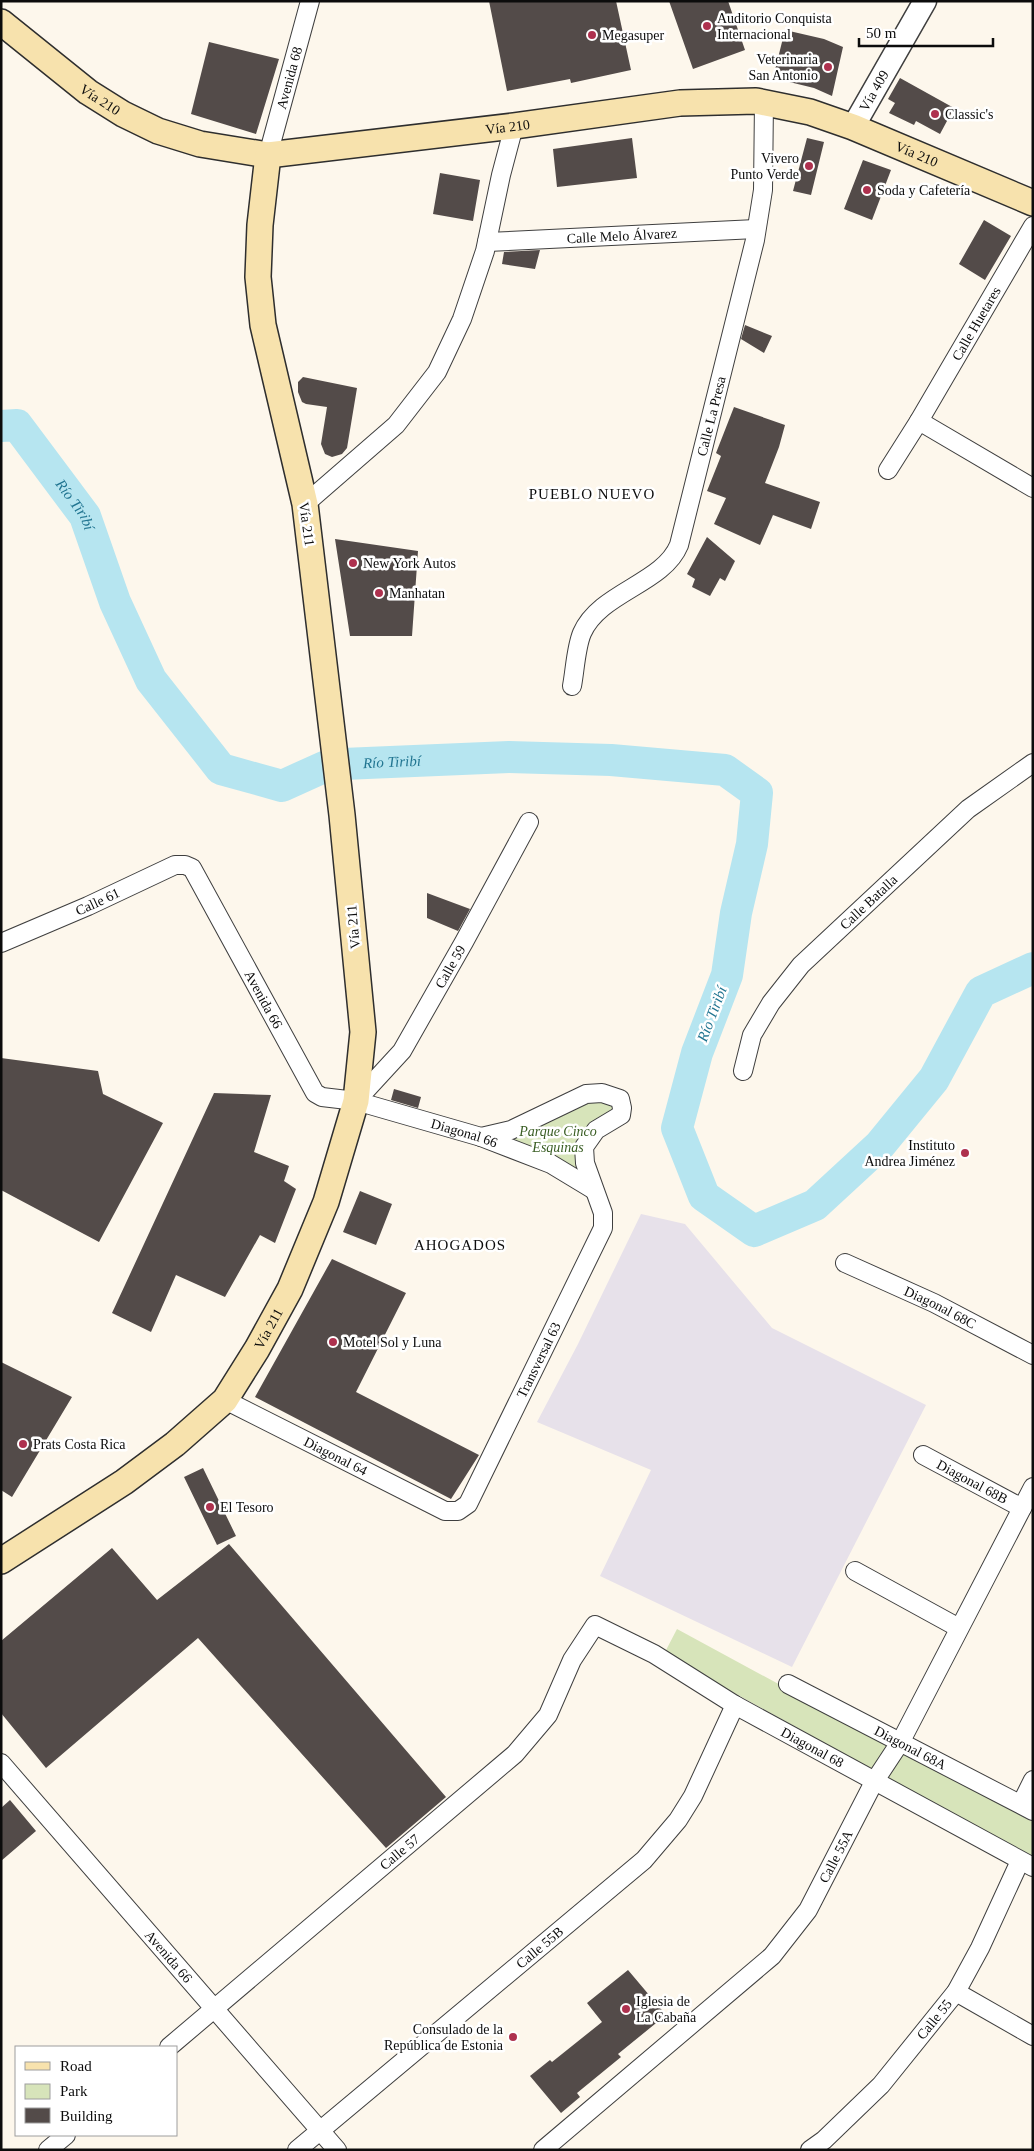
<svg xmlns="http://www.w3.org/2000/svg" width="1034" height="2151" font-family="Georgia,serif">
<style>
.industrial{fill:#e7e1ea}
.green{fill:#d7e4ba}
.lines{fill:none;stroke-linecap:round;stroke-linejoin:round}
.river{stroke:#b6e5f0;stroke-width:32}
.building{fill:#534b49}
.minor-casing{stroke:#3f3f3f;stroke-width:20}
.tertiary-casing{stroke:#3f3f3f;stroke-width:25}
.secondary-casing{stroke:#2e2e2e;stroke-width:28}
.minor{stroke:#fff;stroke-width:18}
.tertiary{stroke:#fff;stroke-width:22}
.secondary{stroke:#f7e2ad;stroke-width:25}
.poi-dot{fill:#ae314e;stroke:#fff;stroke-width:2}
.labels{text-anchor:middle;stroke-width:5;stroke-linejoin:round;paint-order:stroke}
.poi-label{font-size:14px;fill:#0c0c0c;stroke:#fff;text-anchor:start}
.street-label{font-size:14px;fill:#0c0c0c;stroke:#fff}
.park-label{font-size:14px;font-style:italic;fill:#395d23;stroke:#fff}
.neighbourhood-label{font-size:15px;letter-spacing:1px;fill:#0c0c0c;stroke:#fff}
.water-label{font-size:15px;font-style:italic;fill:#217591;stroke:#fff}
</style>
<rect width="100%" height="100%" fill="#fdf7ec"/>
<path class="industrial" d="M641 1214 685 1224 772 1328 926 1405 792 1667 600 1576 651 1470 537 1422 578 1344Z"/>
<path class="green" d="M597 1097 619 1108 594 1126 582 1174 501 1139Z
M677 1629 1033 1822V1856L976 1827 664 1654Z"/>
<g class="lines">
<g class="river">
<path id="s1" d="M1 426 17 425 85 516 115 602 151 680 221 769 282 786 324 767"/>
<path id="s2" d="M343 764 509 757 611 760 725 770 757 793 752 844 736 913 727 975 697 1053 677 1128 704 1196 754 1231 815 1205 880 1145 934 1079 981 992 1033 968"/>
</g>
</g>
<path class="building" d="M489 1H616L631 70 571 83 570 79 507 91Z
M669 1H728L745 50 693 69Z
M785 30 824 39 843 47 832 96 814 88 773 78Z
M209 42 279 59 256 134 191 114Z
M900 78 954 108 940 134 916 121 914 125 889 113 895 103 888 99Z
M632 138 637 178 557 187 553 149Z
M807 138 824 142 811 195 793 191Z
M863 160 891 170 872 220 844 209Z
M440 173 480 180 473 221 433 214Z
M984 220 1011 236 985 280 959 264Z
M540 250 535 269 502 264 504 252Z
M745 325 772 336 764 353 741 339Z
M303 377 357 388 347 448 342 454 332 457 325 454 321 444 327 407 306 404 302 402 298 392V382Z
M734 407 785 425 779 447 765 483 820 502 811 529 773 515 760 545 714 524 726 498 707 491 721 456 716 453Z
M707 537 735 561 725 581 720 578 710 596 692 587 695 579 687 574Z
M335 539 418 551 412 636H350Z
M427 893 470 909 458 931 427 918Z
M1 1058 98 1071 103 1094 163 1123 99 1242 1 1190Z
M394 1089 421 1097 418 1108 391 1100Z
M214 1093 271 1095 254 1152 289 1166 284 1181 296 1189 275 1243 260 1235 225 1297 176 1275 151 1332 112 1313Z
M360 1191 392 1204 376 1245 343 1232Z
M332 1259 406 1293 356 1392 479 1455 451 1499 255 1397Z
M1 1362 72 1397 12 1497 1 1490Z
M203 1468 236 1536 217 1545 184 1477Z
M229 1544 446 1797 386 1848 198 1638 46 1768 1 1713V1641L112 1548 157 1600Z
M10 1800 36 1831 1 1861V1808Z
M628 1970 666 2015 618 2054 621 2057 577 2093 580 2097 561 2113 530 2076 550 2060 552 2062 602 2022 587 2003Z"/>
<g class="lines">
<g class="minor-casing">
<g id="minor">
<path id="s3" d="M268 155 310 1"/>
<path id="s4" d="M487 242 756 229"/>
<path d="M919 421 1033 488"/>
<path id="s5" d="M888 470 919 421 1033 226"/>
<path d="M305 504 396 425 437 372 462 319 485 251 501 175 514 126"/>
<path id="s6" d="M572 686C575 670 576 647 582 633 600 592 663 584 679 545L755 240 763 190 764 101"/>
<path id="s7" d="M1 943 88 906 175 865H185L192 868 315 1093 322 1097 356 1101 481 1137 551 1164 594 1190"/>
<path id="s8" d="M743 1071 752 1035 771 1003 801 965 968 809 1033 763"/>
<path id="s9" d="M356 1101 402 1051 464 942 529 822"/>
<path id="s10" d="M845 1263 934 1303 1033 1355"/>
<path id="s11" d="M225 1400 445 1511H458L468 1504 603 1228V1213L585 1163 584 1147 596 1130 621 1115 622 1108 620 1099 602 1093 586 1094 511 1130 481 1137"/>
<path id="s12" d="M923 1455 1022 1508"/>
<path d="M855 1571 959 1628"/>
<path id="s13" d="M788 1684 1033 1811"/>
<path id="s14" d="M1 1763 337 2150"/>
<path d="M1021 1804 1033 1780"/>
<path d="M956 1992 1033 2036"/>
<path id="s15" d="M169 2047 515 1754 548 1715 572 1660 595 1625 654 1654 735 1705 1033 1867"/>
<path d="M48 2150 66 2135"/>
<path id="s16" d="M297 2150 644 1860 678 1820 693 1796 735 1705"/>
<path id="s17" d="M543 2150 772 1956 808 1910 874 1782 901 1741 1033 1487"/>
<path id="s18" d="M810 2150 824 2140 881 2085 956 1992 980 1948 1020 1861"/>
</g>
</g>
<g class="tertiary-casing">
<g id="tertiary">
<path id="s19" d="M853 127 925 1"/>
</g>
</g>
<g class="secondary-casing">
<g id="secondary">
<path id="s20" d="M1 22 88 92 123 114 158 131 200 144 268 155 514 126 680 103 756 101 810 112 853 127 1033 203"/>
<path id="s21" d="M1 1561 124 1482 175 1444 225 1400 257 1349 290 1289 326 1202 356 1101 363 1032 342 815 305 504 263 325 258 277 260 225 268 155"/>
</g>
</g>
<use href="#minor" class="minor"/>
<use href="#tertiary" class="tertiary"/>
<use href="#secondary" class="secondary"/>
</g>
<g class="poi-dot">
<circle cx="707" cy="26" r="5"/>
<circle cx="592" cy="35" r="5"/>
<circle cx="828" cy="67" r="5"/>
<circle cx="935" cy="114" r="5"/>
<circle cx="809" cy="166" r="5"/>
<circle cx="867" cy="190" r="5"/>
<circle cx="353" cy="563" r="5"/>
<circle cx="379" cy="593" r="5"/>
<circle cx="965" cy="1153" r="5"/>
<circle cx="333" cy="1342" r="5"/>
<circle cx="23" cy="1444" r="5"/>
<circle cx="210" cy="1507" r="5"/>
<circle cx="626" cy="2009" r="5"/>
<circle cx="513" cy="2037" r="5"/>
</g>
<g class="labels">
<g class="poi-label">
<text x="717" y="23">Auditorio Conquista<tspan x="717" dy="16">Internacional</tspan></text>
<text x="602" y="40">Megasuper</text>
<text x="818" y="64" text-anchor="end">Veterinaria<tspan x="818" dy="16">San Antonio</tspan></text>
<text x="945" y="119">Classic's</text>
<text x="799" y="163" text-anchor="end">Vivero<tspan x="799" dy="16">Punto Verde</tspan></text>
<text x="877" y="195">Soda y Cafetería</text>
<text x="363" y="568">New York Autos</text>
<text x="389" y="598">Manhatan</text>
<text x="955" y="1150" text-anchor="end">Instituto<tspan x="955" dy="16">Andrea Jiménez</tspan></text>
<text x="343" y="1347">Motel Sol y Luna</text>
<text x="33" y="1449">Prats Costa Rica</text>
<text x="220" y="1512">El Tesoro</text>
<text x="636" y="2006">Iglesia de<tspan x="636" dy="16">La Cabaña</tspan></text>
<text x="503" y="2034" text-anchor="end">Consulado de la<tspan x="503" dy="16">República de Estonia</tspan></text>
</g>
<g class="street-label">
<text dy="5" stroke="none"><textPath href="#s3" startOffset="80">Avenida 68</textPath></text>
<text dy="5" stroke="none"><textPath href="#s19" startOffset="42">Vía 409</textPath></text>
<text dy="5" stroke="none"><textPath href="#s20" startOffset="126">Vía 210</textPath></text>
<text dy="5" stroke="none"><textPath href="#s20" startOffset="546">Vía 210</textPath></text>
<text dy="5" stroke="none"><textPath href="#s20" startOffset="966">Vía 210</textPath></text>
<text dy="5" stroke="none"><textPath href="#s4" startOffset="135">Calle Melo Álvarez</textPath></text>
<text dy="5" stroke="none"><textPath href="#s5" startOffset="171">Calle Huetares</textPath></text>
<text dy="5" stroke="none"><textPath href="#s6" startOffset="320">Calle La Presa</textPath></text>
<text transform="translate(307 524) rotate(82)" y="5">Vía 211</text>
<text dy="5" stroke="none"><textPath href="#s7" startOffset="105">Calle 61</textPath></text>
<text dy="5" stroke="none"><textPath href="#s8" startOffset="215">Calle Batalla</textPath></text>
<text transform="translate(353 927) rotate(-95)" y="5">Vía 211</text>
<text dy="5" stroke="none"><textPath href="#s9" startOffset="165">Calle 59</textPath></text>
<text dy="5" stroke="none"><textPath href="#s7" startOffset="358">Avenida 66</textPath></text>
<text dy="5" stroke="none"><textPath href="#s7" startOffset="620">Diagonal 66</textPath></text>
<text dy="5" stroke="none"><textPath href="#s10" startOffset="105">Diagonal 68C</textPath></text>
<text dy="5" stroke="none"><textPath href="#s21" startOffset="360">Vía 211</textPath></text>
<text dy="5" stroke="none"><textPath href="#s11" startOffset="432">Transversal 63</textPath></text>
<text dy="5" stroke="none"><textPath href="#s11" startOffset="124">Diagonal 64</textPath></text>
<text dy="5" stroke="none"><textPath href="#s12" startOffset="56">Diagonal 68B</textPath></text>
<text dy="5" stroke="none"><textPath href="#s13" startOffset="138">Diagonal 68A</textPath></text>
<text dy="5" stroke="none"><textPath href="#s15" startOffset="856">Diagonal 68</textPath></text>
<text dy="5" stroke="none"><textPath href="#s15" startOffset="302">Calle 57</textPath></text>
<text dy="5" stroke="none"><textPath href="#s17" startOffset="419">Calle 55A</textPath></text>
<text dy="5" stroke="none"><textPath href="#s16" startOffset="316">Calle 55B</textPath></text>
<text dy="5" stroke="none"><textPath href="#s14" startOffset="256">Avenida 66</textPath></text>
<text dy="5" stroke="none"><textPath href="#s18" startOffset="181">Calle 55</textPath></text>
</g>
<g class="park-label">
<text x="558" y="1136">Parque Cinco<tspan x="558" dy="16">Esquinas</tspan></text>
</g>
<g class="neighbourhood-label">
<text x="592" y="499">PUEBLO NUEVO</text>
<text x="460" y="1250">AHOGADOS</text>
</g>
<g class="water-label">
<text dy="5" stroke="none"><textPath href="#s1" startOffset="115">Río Tiribí</textPath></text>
<text dy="5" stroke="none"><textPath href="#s2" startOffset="49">Río Tiribí</textPath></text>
<text transform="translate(712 1014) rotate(-69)" y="5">Río Tiribí</text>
</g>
</g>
<rect width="1034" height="2151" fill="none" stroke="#0c0c0c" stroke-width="5"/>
<rect x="15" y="2046" width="162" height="90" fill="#ffffff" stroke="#9e9e9e"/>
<rect x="25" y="2062" width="25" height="8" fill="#f7e2ad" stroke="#9e9e9e"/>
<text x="60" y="2071" font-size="15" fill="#0c0c0c">Road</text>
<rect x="25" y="2084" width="25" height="15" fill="#d7e4ba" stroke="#9e9e9e"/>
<text x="60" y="2096" font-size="15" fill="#0c0c0c">Park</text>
<rect x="25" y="2108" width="25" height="15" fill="#534b49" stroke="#9e9e9e"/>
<text x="60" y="2121" font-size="15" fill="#0c0c0c">Building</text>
<path d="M859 38v8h134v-8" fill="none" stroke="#0c0c0c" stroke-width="2.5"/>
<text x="866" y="38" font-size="15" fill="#0c0c0c" stroke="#ffffff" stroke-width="4" paint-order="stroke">50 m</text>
</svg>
